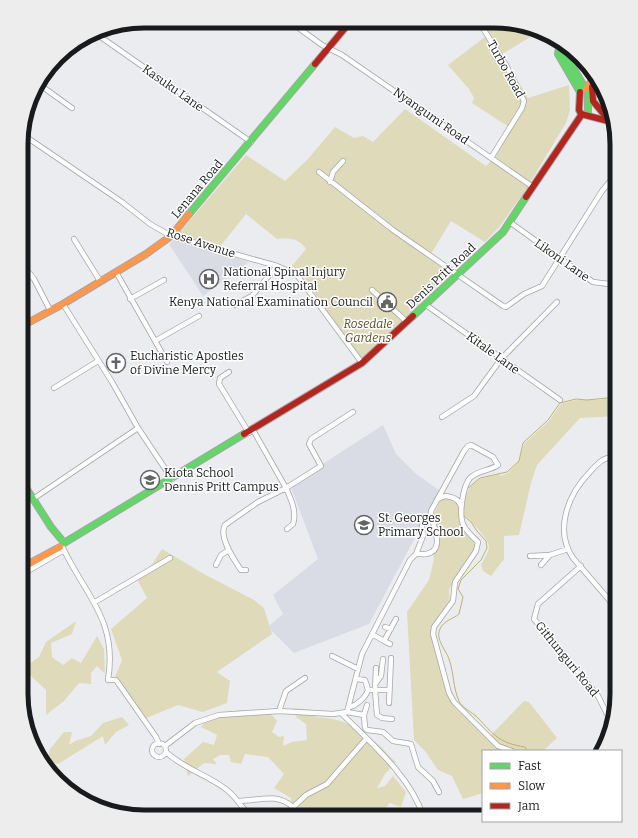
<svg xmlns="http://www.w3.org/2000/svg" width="638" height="838" font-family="Bitter,serif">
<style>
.built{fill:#d9dce4}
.green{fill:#dfdaba}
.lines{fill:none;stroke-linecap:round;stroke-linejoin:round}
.stream{stroke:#beb36a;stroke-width:1}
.street-casing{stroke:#a5a6a9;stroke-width:6}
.fast-casing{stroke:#a5a6a9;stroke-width:8}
.slow-casing{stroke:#a5a6a9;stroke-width:8}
.jam-casing{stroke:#a5a6a9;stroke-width:8}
.street{stroke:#fcfcfd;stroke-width:4.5}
.fast{stroke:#63d668;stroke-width:6}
.slow{stroke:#ff974d;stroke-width:6}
.jam{stroke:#b3261e;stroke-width:6}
.labels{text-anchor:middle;stroke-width:3;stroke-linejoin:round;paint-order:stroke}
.street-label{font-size:12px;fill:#191a1c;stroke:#fff}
.poi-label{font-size:12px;fill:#191a1c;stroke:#fff;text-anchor:start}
.park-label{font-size:12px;font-style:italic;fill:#554e23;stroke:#fff}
.rim{fill:none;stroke:#191a1c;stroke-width:5}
</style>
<rect width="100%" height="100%" fill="#ebecf0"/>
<path class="built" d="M175 239 249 262 203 296 169 244Z
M383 425 396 454 415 473 440 491 369 624 294 653 268 627 283 614 273 595 318 559 290 485Z"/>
<path class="green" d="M482 22H510L537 33 502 54 528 98 569 85 570 110 566 123 525 191 500 226 485 242 451 221 429 257 450 275 361 359 300 272 292 266 306 249C299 238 289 238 277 239L246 214 219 248 177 235 246 155 285 181 308 159 335 127 354 138 363 136 373 142 405 109 486 166 495 157 512 129 472 103 474 98 469 89 448 65 489 34Z
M617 397V416L580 418 537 465 531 483 519 535 504 536V559L491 576 483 571 481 565C492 545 492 546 478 529 473 524 470 519 464 515 463 500 466 487 480 479 486 476 493 477 499 474L501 476 508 473 519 461 524 444 549 421 561 404 576 400H598Z
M461 497 459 522 477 543C477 556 457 578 449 589L450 604 431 628 442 668 445 688 451 700 457 710 474 723 488 738 524 701 529 702 557 738 543 751H483V793L463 799 452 776 438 770 425 751 414 740 407 612 429 580 434 559 433 552 438 538 434 514 441 499Z
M162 549 204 574 254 600 264 608 272 634 217 672 230 681 227 703 203 712 178 705 144 719 115 677 122 660 111 629 147 598 136 577 151 566Z
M76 621 72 634 51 643 52 657 63 665 72 658 81 663 97 636 104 649 105 674 97 666 91 673V684L79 683 64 701 46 715V690L31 676 21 680V658L26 666 39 657 46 642Z
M293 708 311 710 316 717C345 719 359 727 380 746 386 751 389 757 396 762L385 774 377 788 385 786 393 776 406 792 401 807 390 803 378 817 290 816 291 798 274 788 284 774 268 757 245 754 241 764 231 762 229 755H220L213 759 217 764 204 763 188 776 184 759 203 742 214 745 217 735 201 727 211 715 241 710 258 714H271L277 721 272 732 279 737 284 736 283 746 292 742 307 740 306 724 296 717Z
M122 717 129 725 116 732 105 745 103 736 58 764 47 762 50 749 64 732H72L69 745 75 741 91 736 103 723Z"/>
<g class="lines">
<path class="stream" d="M467 489 480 478 507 472 519 461 523 443 548 420 560 403 576 399 587 400 617 397
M463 515 471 522 477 531 486 541 487 548 481 560 461 580 458 589 463 597 459 614C453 619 443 621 440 629 435 639 446 650 449 659 454 673 453 688 459 701 462 708 472 712 477 717 494 735 499 743 525 747L527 751"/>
<g class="street-casing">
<path id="street" d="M289 21 322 45 342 55 533 187
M479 22 506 65 524 101 522 108 491 158
M95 33 251 142
M40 85 72 108
M34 92 73 46
M22 134 122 202 150 224 171 236 277 266 297 275 362 363
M319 172 393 230 503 306 506 307 524 294 542 286 602 191 617 173
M330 182 333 172 343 161
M511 223 593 282 617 285
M74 239 100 281
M22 264 34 279 50 310
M116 272 167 362
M372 290 407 322
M130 299 164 280
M235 305 252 296 277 266
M426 305 560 400
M155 341 199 316
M229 372 220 378 219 384 249 433
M54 388 98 361
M442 417 474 396 501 359 557 302
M138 428 172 479
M253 430 286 488 321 466 309 444 311 439 353 412
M33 499 138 428 112 382 63 304
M438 499 445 496C452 497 458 498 461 506
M62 546C85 596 118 619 108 680H116L156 737 159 744
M416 554 423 536 422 526
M530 556 550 555 568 549
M216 565 221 555 229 550
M541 565 550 555
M581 566 538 604 534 619 598 696 610 720
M246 570H241C235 561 218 537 225 525L258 502 286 488C291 499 297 512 293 524L287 529
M21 575 64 550
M95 602 170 558
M617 609 573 558C554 530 568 495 589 473 598 463 603 457 617 456
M385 627 391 629
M372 634 384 641
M390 644 384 641 396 619
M332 656 358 669
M376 668 375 690H389
M376 683 381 676 383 659
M368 690H375L377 715 382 718 392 719
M389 703 391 658
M350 707C357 705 366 697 368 690L365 680 356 679
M279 711 286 691 305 678
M347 712 364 715 365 728 367 730 383 732 393 741 411 744 418 767 433 781 439 792
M342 714C371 743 411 777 423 816L443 812 453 817
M364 715 367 705
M152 750a7 7 0 1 1 14 0a7 7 0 1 1-14 0Z
M165 746 195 723 219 715 279 711 333 714 347 712 362 654 410 560 416 554C419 553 423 555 426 554 448 550 430 522 431 511L464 451 468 446 471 445 493 457 498 465C490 471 478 470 470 478 463 486 458 516 464 526 467 532 473 537 478 542L476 551 455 582 453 601 434 627 433 634 449 693 454 702 498 746 512 751
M34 748V749
M166 752C184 769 208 775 227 790 236 797 242 807 249 816
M239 801C259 801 275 792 293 807
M284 816 306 795 327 784 366 739"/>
</g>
<g class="fast-casing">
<path id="fast" d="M554 40 564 52 585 88 588 90V111
M559 48 558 54 580 92
M189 214 315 64
M413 316 503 232 526 197
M21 480 51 527 61 539
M64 543 244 434"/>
</g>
<g class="slow-casing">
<path id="slow" d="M586 89 594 77
M22 326 63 304 146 254 171 236 189 214
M21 568 60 547"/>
</g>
<g class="jam-casing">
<path id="jam" d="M315 64 350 22
M592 87 593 101 607 118
M580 92 579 110 581 114 612 122
M526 197 582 114
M244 434 362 363 413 316"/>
</g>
<use href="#street" class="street"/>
<use href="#fast" class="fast"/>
<use href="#slow" class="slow"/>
<use href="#jam" class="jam"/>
</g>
<defs>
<g id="hospital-ring" transform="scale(1)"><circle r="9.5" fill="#fff" stroke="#626466" stroke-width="1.5"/><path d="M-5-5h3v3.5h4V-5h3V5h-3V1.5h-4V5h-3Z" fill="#626466"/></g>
<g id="civic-ring" transform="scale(1)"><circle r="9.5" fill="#fff" stroke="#626466" stroke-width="1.5"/><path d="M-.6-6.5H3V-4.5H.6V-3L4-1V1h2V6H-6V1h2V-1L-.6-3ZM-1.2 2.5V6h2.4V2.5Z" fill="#626466"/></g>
<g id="church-ring" transform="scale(1)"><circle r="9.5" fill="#fff" stroke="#626466" stroke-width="1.5"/><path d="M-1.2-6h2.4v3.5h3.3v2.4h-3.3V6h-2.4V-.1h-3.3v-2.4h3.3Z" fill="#626466"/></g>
<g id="school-ring" transform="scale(1)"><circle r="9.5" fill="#fff" stroke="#626466" stroke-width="1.5"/><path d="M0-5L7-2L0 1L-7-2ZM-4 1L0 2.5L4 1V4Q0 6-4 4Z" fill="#626466"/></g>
</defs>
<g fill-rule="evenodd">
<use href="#hospital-ring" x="209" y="279"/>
<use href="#civic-ring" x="387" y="302"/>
<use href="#church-ring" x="116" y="363"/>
<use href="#school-ring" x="150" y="480"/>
<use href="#school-ring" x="364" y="525"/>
</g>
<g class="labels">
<g class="street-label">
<text transform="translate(506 69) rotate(61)" y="4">Turbo Road</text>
<text transform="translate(173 88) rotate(35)" y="4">Kasuku Lane</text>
<text transform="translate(431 116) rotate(35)" y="4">Nyangumi Road</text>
<text transform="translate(197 189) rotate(-50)" y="4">Lenana Road</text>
<text transform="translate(201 243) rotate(18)" y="4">Rose Avenue</text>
<text transform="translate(562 260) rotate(35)" y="4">Likoni Lane</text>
<text transform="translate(441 276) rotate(-43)" y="4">Denis Pritt Road</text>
<text transform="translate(493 353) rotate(36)" y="4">Kitale Lane</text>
<text transform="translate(567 659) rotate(51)" y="4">Githunguri Road</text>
</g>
<g class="poi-label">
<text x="223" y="276">National Spinal Injury<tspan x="223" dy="14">Referral Hospital</tspan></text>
<text x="373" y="306" text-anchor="end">Kenya National Examination Council</text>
<text x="130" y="360">Eucharistic Apostles<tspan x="130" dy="14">of Divine Mercy</tspan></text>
<text x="164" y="477">Kiota School<tspan x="164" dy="14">Dennis Pritt Campus</tspan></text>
<text x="378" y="522">St. Georges<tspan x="378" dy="14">Primary School</tspan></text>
</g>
<g class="park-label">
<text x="368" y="328">Rosedale<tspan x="368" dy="14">Gardens</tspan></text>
</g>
</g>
<path d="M0 0H638V838H0ZM144 28H494A116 116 0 0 1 610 144V694A116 116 0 0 1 494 810H144A116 116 0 0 1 28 694V144A116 116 0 0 1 144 28Z" fill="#ededed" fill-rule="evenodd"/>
<path class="rim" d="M144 28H494A116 116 0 0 1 610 144V694A116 116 0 0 1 494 810H144A116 116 0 0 1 28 694V144A116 116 0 0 1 144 28Z"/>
<rect x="482" y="750" width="140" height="72" fill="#ffffff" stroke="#a3a3a4"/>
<rect x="490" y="763" width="20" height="6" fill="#63d668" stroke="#a3a3a4"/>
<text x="518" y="770" font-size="12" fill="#191a1c">Fast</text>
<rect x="490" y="783" width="20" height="6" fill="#ff974d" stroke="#a3a3a4"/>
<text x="518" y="790" font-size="12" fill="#191a1c">Slow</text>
<rect x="490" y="803" width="20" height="6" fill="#b3261e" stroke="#a3a3a4"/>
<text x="518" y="810" font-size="12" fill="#191a1c">Jam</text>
</svg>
